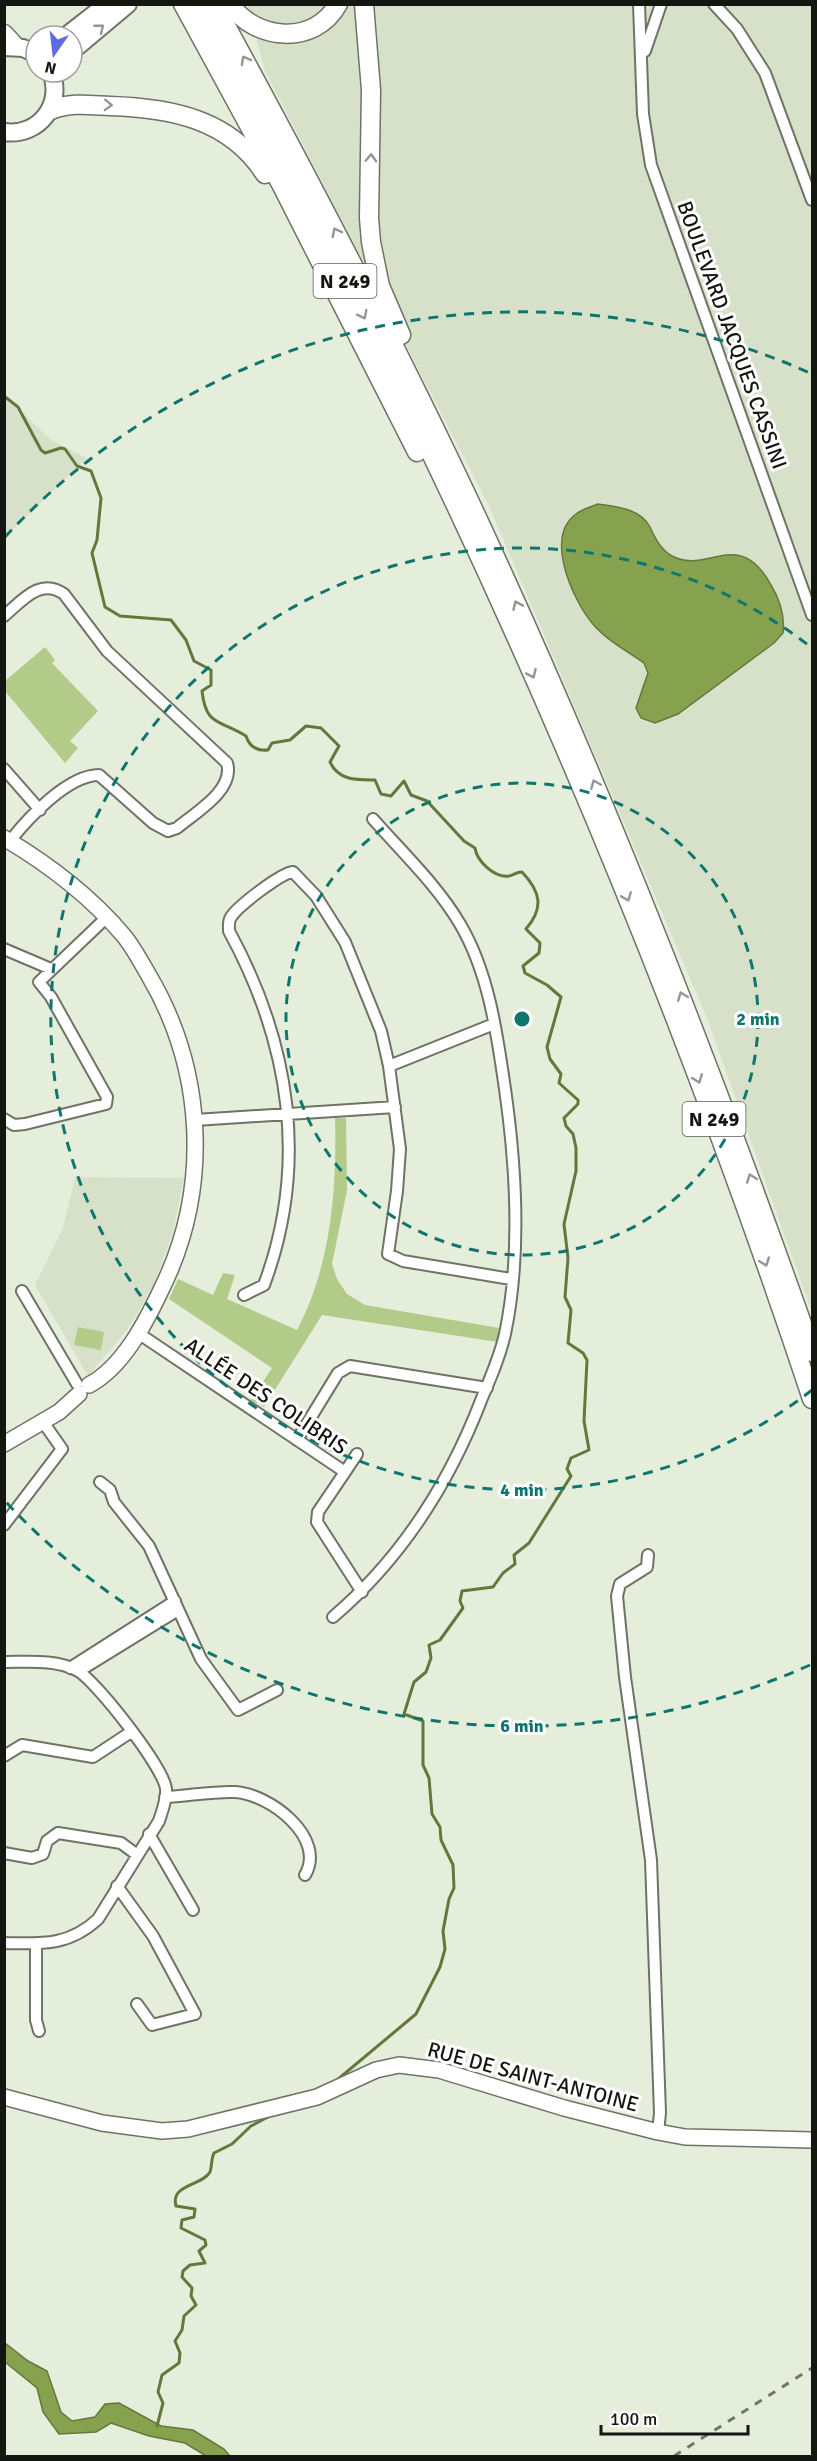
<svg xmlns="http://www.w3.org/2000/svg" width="817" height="2461" font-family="Signika,sans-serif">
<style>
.built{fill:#d7e1c9}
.green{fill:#b2cb88}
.water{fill:#86a24e;stroke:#64783b;stroke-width:1.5}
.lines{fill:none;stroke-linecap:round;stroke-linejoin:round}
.stream{stroke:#64783b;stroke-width:3}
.street-casing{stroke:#6e7465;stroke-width:14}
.secondary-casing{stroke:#6e7465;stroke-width:18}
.primary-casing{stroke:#6e7465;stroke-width:20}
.highway-casing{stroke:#6e7465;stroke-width:21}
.street{stroke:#fff;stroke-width:10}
.secondary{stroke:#fff;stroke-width:15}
.primary{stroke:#fff;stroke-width:16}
.highway{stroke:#fff;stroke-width:18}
.rail{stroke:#71756a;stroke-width:3;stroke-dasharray:8 8;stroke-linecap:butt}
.oneway{stroke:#959693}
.ring{fill:none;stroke:#0f766e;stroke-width:3;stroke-dasharray:10 8}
.labels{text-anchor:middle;stroke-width:6;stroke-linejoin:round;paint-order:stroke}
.shield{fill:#fff;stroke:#5a5c58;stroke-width:1.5}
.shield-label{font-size:20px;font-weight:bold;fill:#141610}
.street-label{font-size:21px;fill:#141610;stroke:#fff}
.centre{fill:#0f766e;stroke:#fff;stroke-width:3}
.ring-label{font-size:18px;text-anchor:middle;font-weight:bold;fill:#0f766e;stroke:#fff;stroke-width:6;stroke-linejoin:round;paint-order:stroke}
</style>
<rect width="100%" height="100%" fill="#e5eddb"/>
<path class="built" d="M247 5H812V1312L707 1018 490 508 265 71Z
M5 396 51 440 87 458 5 537Z
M75 1177 184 1178 173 1232 154 1285 127 1330 88 1376 35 1285 63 1228Z"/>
<path class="green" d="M45 647 55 660 52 663 98 711 70 741 78 748 65 763 5 691V681Z
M335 1118H346L347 1190 332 1264 337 1279 347 1294 365 1305 499 1328 498 1342 322 1315 264 1407 251 1400 272 1368 169 1299 178 1279 213 1295 223 1273 235 1275 227 1299 297 1330C331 1266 337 1190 335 1118Z
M78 1327 104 1332 101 1350 74 1345Z"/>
<path class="water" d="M598 504C616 507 640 508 650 527 655 538 661 550 672 556 707 575 739 526 771 585 780 600 785 616 783 633L774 643 678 714 655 723 641 718 636 708 648 673 644 663C627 651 606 640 592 623 573 600 544 537 576 514 582 509 591 507 598 504Z
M5 2343 28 2361 47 2371 61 2412 72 2421 95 2417 105 2404 119 2403 161 2426 193 2430 224 2449 230 2456H206L185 2443 149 2436 111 2423 96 2432 59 2434 43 2412 37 2388 5 2362Z"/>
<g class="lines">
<path class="stream" d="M4 396 18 407 41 450 45 453 61 448 65 449 77 466 91 471 101 498 97 540 92 553 105 607 120 616 171 620 186 640 194 661 211 670V685L202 691C206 726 218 719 246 736 249 746 256 751 268 750L272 743 290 740 306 726 321 728 339 746 330 762C339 781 357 780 375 780L381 794 391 796 404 781 411 795 427 801 464 841 475 848C477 861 494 878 509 876 514 875 516 872 522 872 541 892 544 908 526 929L540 943 539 953 523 966 525 973 547 985 561 997 547 1047 550 1059 561 1074 559 1083 578 1100V1104L564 1118 566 1126 573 1134 576 1148V1171L564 1224 568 1258 565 1297 571 1310 568 1343 583 1353 587 1360 584 1421 589 1450 571 1458 567 1469 571 1476 529 1543 514 1555 515 1564 503 1573 493 1587 462 1591 460 1601 463 1608 440 1640 429 1645 431 1658 426 1672 414 1682 404 1714 423 1721V1765L429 1778 432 1814 440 1827 441 1840 453 1865 454 1888 449 1899 443 1931 445 1949 440 1967 416 2014 337 2080
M157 2426 163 2403 158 2392 162 2375 179 2363 180 2353 175 2341 182 2330 184 2316 196 2305 191 2296 192 2288 182 2277 183 2271 190 2265 205 2263 199 2251 206 2245 205 2240 181 2228 182 2220 194 2217 195 2209 176 2206C170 2184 202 2186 210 2172 212 2167 211 2159 214 2153L232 2144 251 2126 268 2117"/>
<g class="street-casing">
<path id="street" d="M639 4 643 114 651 165 812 615
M714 4 737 29 765 73 812 200
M645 51 661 4
M4 616C22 601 40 577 64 594L107 651 227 763C235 790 196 812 177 828L168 831 153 823 99 775C68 775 28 818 10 841
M4 769 40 810
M4 949 51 969
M389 1066 494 1024
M4 1119 14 1125 25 1124 106 1104 107 1097 51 997 39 982 107 917
M195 1120 395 1107
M22 1291 77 1384
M244 1295 264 1285C309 1164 290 1043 229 931 229 926 228 921 231 917 238 906 281 873 293 872L316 896 345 942 381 1031 389 1066 400 1149 397 1191 388 1254 403 1261 511 1279
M138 1333 345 1472 318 1512 317 1522 362 1592
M297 1440 338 1373 350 1366 487 1388
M345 1472 357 1454
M100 1482 110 1490 114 1502 149 1546 201 1659 238 1710 277 1690
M4 1525 62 1449 43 1422
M648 1555 647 1567 620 1584 617 1596 625 1677 651 1860 660 2113 658 2132
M333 1617C402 1558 450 1482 482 1398 491 1377 500 1356 505 1334 521 1258 516 1166 505 1089 497 1034 489 973 460 924 437 885 402 852 373 819
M4 1662C27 1662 57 1659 78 1671 97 1682 164 1768 166 1789 167 1800 162 1811 159 1821L98 1919C69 1946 42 1944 4 1943
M70 1668 175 1601
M79 1671 178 1610
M4 1756 22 1745 93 1757 131 1732
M165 1797C188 1796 213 1791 235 1792 270 1794 327 1838 305 1875
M149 1834 193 1910
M4 1853 32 1858 43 1854 47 1841 58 1833 121 1843 136 1854
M117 1886 153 1936 195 2014 152 2025 137 2004
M36 1944V2020L39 2031"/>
</g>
<g class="secondary-casing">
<path id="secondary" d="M4 838C48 864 92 898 124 936 133 947 141 962 148 974 205 1070 211 1188 162 1288 146 1322 123 1367 89 1385
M4 1444 59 1412 79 1394
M4 2097 102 2123 162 2131 188 2129 317 2097 376 2070 399 2065 439 2070 564 2108 658 2132 685 2137 812 2140"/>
</g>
<g class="primary-casing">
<path id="primary" d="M66 36 107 4
M4 47 23 48 36 54
M72 51 128 4
M4 132C39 137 64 104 51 72"/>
</g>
<g class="highway-casing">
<path id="highway" d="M183 4 281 184 417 452
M197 4C447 447 652 917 812 1399
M214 4C308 176 399 349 481 526 606 796 714 1072 812 1352
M230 4C255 41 315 46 338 4
M364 4 371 90 369 218 371 242 380 286 401 335
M4 34 15 46
M51 110C71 102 89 105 110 106 171 108 230 119 265 174"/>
</g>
<use href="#street" class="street"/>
<use href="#secondary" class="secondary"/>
<use href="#primary" class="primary"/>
<use href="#highway" class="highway"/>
<path class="rail" d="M674 2456 812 2368"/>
</g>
<defs><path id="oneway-chevron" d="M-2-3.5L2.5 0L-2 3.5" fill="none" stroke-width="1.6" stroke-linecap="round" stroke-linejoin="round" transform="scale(1.5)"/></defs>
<g class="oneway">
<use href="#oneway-chevron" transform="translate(100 28) rotate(-39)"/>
<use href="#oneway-chevron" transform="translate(245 60) rotate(-119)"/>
<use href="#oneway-chevron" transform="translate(108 105) rotate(2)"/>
<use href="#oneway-chevron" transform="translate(371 158) rotate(-88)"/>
<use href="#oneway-chevron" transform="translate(336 232) rotate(-118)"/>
<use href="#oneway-chevron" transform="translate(363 315) rotate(63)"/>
<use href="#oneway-chevron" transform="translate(517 605) rotate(-114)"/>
<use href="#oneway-chevron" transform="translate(532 674) rotate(66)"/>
<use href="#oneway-chevron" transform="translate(595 784) rotate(-113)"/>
<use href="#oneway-chevron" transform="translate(627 897) rotate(68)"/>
<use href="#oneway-chevron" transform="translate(682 996) rotate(-111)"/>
<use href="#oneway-chevron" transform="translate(698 1079) rotate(69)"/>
<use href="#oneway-chevron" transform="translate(751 1178) rotate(-110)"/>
<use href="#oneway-chevron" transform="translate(765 1262) rotate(70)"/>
</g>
<g class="ring">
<circle cx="522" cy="1019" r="236"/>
<path d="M812 1390A471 471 0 1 1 812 648"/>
<path d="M810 1665A707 707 0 0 1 5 1501M5 537A707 707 0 0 1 810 373"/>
</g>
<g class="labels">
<g class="shield">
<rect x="313.5" y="264" width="63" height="34" rx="4.5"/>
<rect x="682.5" y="1102" width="63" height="34" rx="4.5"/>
</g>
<g class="shield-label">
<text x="345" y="288">N 249</text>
<text x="714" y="1126">N 249</text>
</g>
<g class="street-label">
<text transform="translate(732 335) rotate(70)" y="7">BOULEVARD JACQUES CASSINI</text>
<text transform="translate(266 1396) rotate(34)" y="7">ALLÉE DES COLIBRIS</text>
<text transform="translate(533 2077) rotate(15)" y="7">RUE DE SAINT-ANTOINE</text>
</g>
</g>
<circle cx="522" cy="1019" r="9" class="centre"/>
<g class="ring-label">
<text x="758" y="1025">2 min</text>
<text x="522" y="1496">4 min</text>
<text x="522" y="1732">6 min</text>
</g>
<rect width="817" height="2461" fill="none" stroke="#141610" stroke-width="12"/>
<g transform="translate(54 54) rotate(194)"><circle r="28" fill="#ffffff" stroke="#a1a29f" stroke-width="1.5"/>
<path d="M0-4.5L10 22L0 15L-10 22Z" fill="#5f6be3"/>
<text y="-9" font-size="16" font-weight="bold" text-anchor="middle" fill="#141610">N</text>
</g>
<path d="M601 2425v9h147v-9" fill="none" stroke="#141610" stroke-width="3"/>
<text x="610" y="2425" font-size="18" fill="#141610" stroke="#ffffff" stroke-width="4.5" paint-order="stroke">100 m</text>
</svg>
